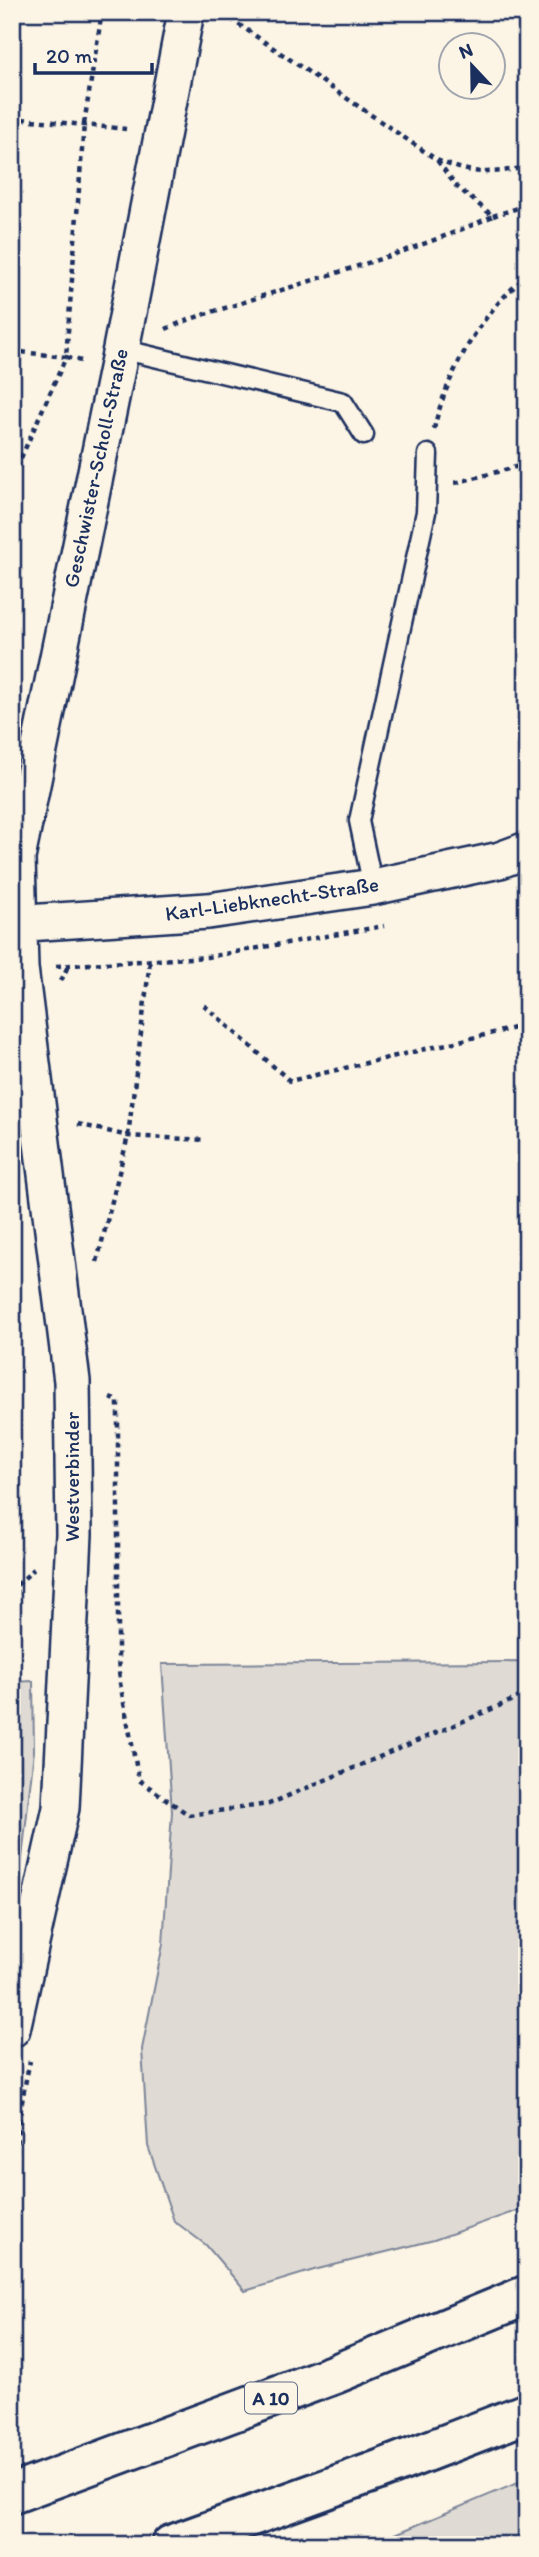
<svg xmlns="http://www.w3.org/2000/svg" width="539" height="2557" font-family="Itim,sans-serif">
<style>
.green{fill:#dfdbd4;stroke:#7d8599;stroke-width:2}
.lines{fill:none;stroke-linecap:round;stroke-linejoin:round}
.service-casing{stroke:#1b2f5e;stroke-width:23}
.minor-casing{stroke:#1b2f5e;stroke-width:40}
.motorway-casing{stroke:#1b2f5e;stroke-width:44}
.path{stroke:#1b2f5e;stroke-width:4.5;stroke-dasharray:5 5;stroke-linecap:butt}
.service{stroke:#fcf5e5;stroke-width:18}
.minor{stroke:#fcf5e5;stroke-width:35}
.motorway{stroke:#fcf5e5;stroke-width:38}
.path-bridge{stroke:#1b2f5e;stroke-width:4.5;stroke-dasharray:5 5;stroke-linecap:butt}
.labels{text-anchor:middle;stroke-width:6;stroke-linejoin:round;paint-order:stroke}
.shield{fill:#fcf5e5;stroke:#5e6a86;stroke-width:2}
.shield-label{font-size:19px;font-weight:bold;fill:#1b2f5e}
.street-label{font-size:21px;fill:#1b2f5e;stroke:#fcf5e5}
</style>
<rect width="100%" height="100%" fill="#fcf5e5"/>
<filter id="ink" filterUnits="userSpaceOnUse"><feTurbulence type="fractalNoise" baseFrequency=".0143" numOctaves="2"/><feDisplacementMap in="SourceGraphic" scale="14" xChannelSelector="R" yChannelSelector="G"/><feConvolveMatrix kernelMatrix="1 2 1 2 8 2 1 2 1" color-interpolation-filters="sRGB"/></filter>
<g filter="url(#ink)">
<path class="green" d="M527 1662V2207L434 2240 314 2270 245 2291 206 2245 174 2221 148 2146 142 2049 163 1944 172 1812 162 1664Z
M33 1681 34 1751 16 1912 12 1921V1682Z
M527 2479V2545H369Z"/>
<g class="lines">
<g class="service-casing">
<path id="service" d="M121 349 343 402 364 435
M373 887 359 821 426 512 428 454"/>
</g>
<g class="minor-casing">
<path id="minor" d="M12 924 208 911 373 887 500 860 527 850
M12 2029 61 1808 74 1534 72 1381 20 968 17 858 121 349 186 12"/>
</g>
<g class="motorway-casing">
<path id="motorway" d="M12 2494 335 2374 527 2295
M171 2545 379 2470 527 2413"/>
</g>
<path class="path" d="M222 13 437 160C472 175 490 174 527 167
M12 118 126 129
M493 216 527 205
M166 329C194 316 224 309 253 299 334 273 415 251 493 216L456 186 437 160
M12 351 66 357 12 478
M81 361 66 357 84 124 102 12
M434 429C446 375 482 310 527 276
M455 483 527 464
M56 966 207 957 384 926
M61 981 68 966
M204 1005 290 1081 527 1025
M78 1124 128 1136 206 1140
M97 1262 128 1136 150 961
M110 1398 118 1401V1659L120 1683 139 1780 189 1815 269 1804 527 1694
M12 1715 17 1585 34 1569
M12 2243C13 2181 16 2121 30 2061"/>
<use href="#service" class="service"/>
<use href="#minor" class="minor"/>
<use href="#motorway" class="motorway"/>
<path class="path-bridge" d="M12 2404 15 2545"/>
</g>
</g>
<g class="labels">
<rect class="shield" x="245" y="2382.5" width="52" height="31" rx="5"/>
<g class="shield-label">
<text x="271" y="2405">A 10</text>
</g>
<g class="street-label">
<text transform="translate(96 468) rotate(-78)" y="7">Geschwister-Scholl-Straße</text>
<text transform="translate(272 899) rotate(-8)" y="7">Karl-Liebknecht-Straße</text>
<text transform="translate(72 1477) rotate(-90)" y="7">Westverbinder</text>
</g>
</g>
<rect width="539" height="2557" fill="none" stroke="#fcf5e5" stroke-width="42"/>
<rect x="21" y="21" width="497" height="2515" fill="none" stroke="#1b2f5e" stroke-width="2.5" filter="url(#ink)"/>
<g transform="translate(472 66) rotate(338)"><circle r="33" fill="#fcf5e5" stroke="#a2a6af" stroke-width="2"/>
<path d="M0-5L12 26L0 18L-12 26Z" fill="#1b2f5e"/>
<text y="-10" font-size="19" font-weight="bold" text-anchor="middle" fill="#1b2f5e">N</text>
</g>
<path d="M35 63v10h117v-10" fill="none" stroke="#1b2f5e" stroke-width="3.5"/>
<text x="46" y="63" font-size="21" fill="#1b2f5e" stroke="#fcf5e5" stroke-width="5" paint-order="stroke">20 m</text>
</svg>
